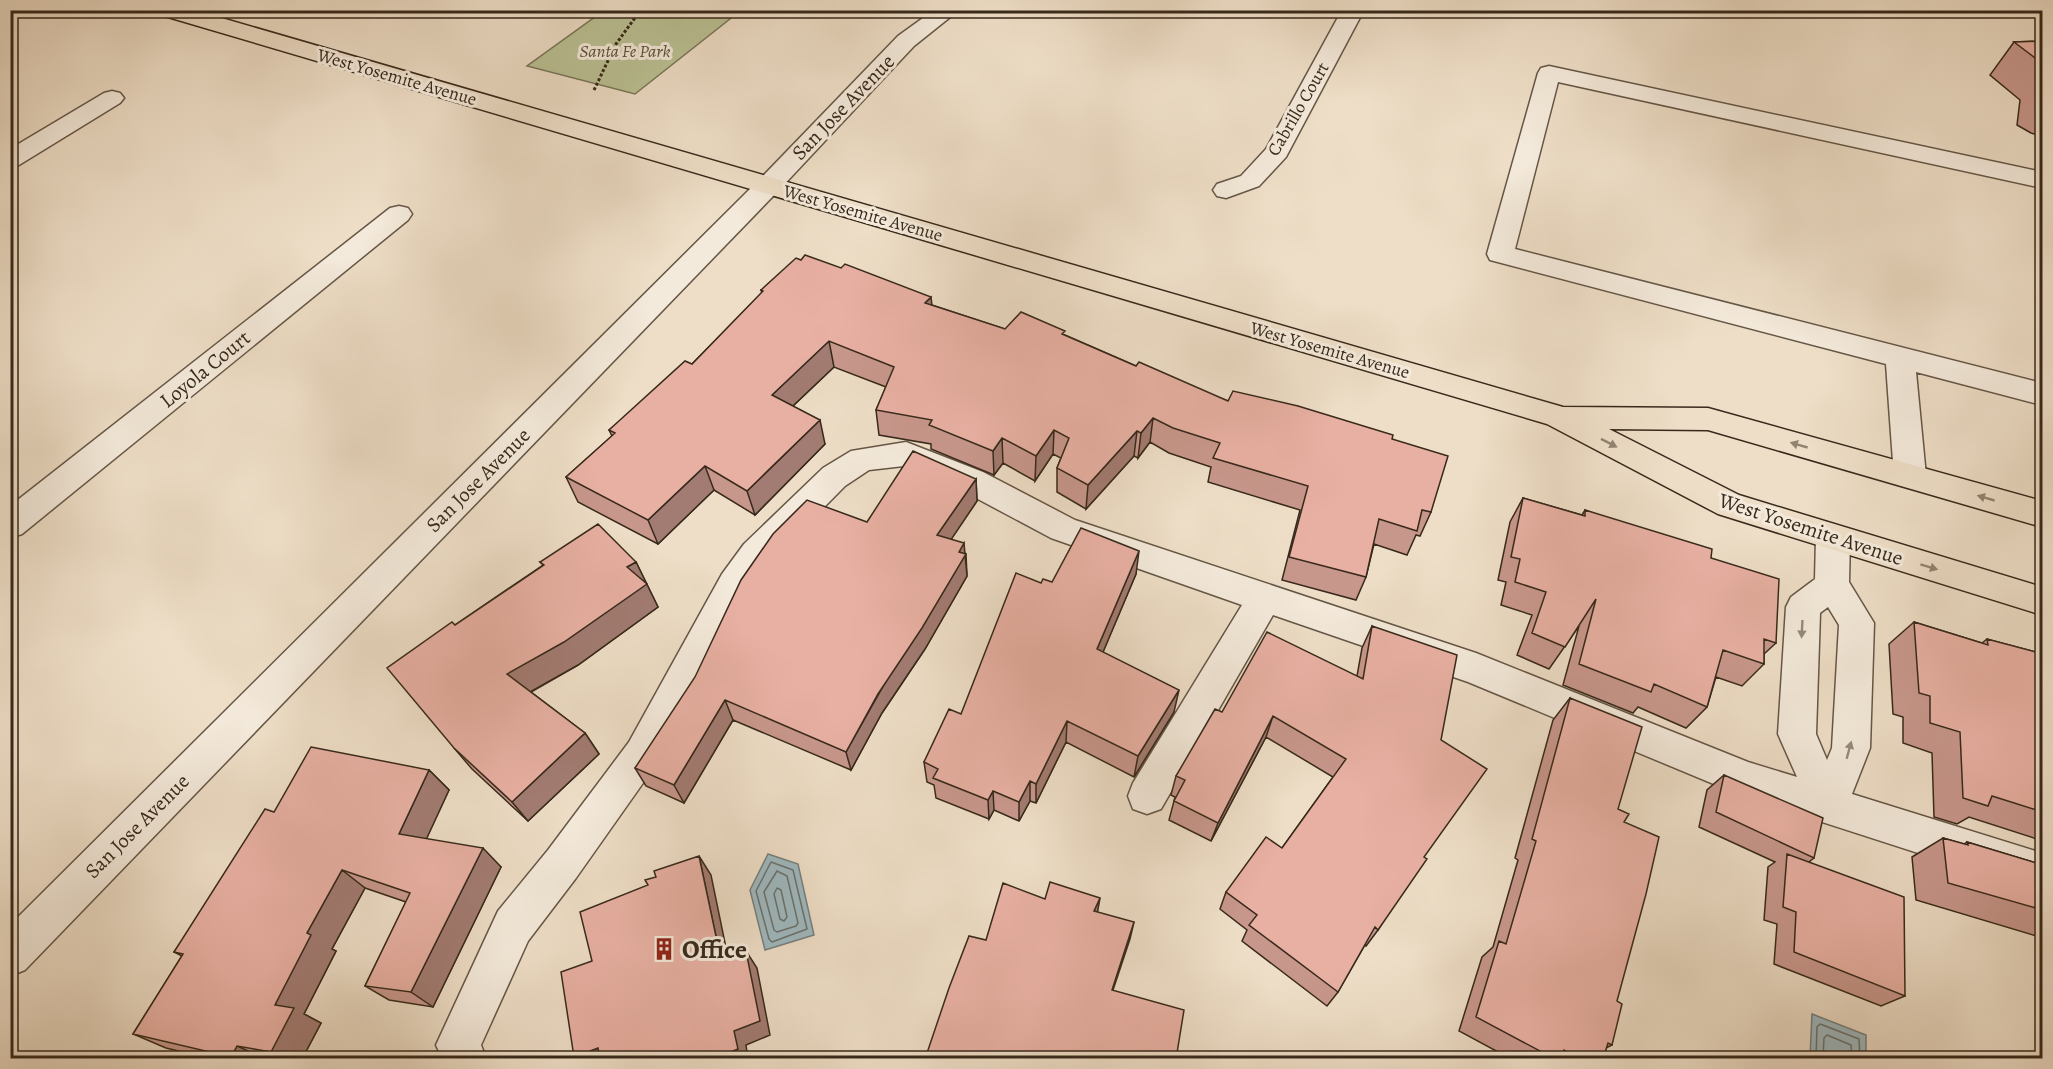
<svg xmlns="http://www.w3.org/2000/svg" width="2053" height="1069" font-family="Alegreya,serif">
<style>
.green{fill:#bac194;stroke:#787558;stroke-width:1.5}
.water{fill:#9eb9c0;stroke:#757f7e;stroke-width:1.5}
.lines{fill:none;stroke-linecap:round;stroke-linejoin:round}
.shore{stroke:#6a716e;stroke-width:1.5}
.minor-casing{stroke:#655646;stroke-width:3}
.major-casing{stroke:#37291b;stroke-width:3}
.path{stroke:#37291b;stroke-width:3;stroke-dasharray:3 2;stroke-linecap:butt}
.minor{fill:#f4eadb;fill-rule:evenodd}
.major{fill:#eedec7;fill-rule:evenodd}
.wall{fill:#c8978c;stroke:#37291b;stroke-width:1.5}
.shaded-wall{fill:#a27b72;stroke:#37291b;stroke-width:1.5}
.building{fill:#e8b0a3;stroke:#37291b;stroke-width:1.5}
.oneway{fill:#928471}
.oneway2{fill:#968a7b}
.labels{text-anchor:middle;stroke-width:6;stroke-linejoin:round;paint-order:stroke}
.far-park-label{font-size:18px;font-style:italic;fill:#584f39;stroke:#f4eadb}
.far-street-label{font-size:18px;fill:#37291b;stroke:#f4eadb}
.street-label{font-size:21px;fill:#37291b;stroke:#f4eadb}
.near-poi-label{font-size:26px;font-weight:bold;fill:#37291b;stroke:#f4eadb;text-anchor:start}
</style>
<rect width="100%" height="100%" fill="#eedec7"/>
<filter id="stains"><feTurbulence type="fractalNoise" baseFrequency=".00333" numOctaves="4"/><feColorMatrix values="0 0 0 0 .2 0 0 0 0 .09 0 0 0 0 .02 0 0 0 .5 -.17"/></filter>
<radialGradient id="worn" r=".72"><stop offset=".6" stop-color="#630" stop-opacity="0"/><stop offset="1" stop-color="#630" stop-opacity=".3"/></radialGradient>
<path class="green" d="M603 11V10L740 11 635 94 527 66Z"/>
<path class="water" d="M768 854 798 864 814 935 765 950 750 890Z
M1812 1014 1866 1035V1058H1810Z"/>
<g class="lines">
<path class="shore" d="M771 862 793 870 807 929 772 942 769 939 756 891Z
M777 871 787 876 798 923 796 926 777 932 774 930 764 892Z
M777 888 781 890 787 917 784 921 780 919 774 894Z
M1816 1058 1817 1027 1820 1024 1859 1039 1860 1058
M1823 1058 1824 1038 1827 1035 1851 1045 1852 1058"/>
<g class="minor-casing">
<path id="minor" d="M934 10H959L914 46 778 191 25 970 10 976V925L760 179 898 36Z
M1342 10H1364L1286 157 1259 186 1226 198 1217 196 1213 190 1217 184 1241 176 1266 149Z
M1549 66 2042 172V188L1558 82 1515 249 2042 383V405L1916 372 1926 476 1921 485 1910 488 1899 485 1894 476 1886 364 1490 260 1487 254 1538 73 1541 68Z
M112 91 120 93 124 98 120 103 19 165 10 167V149L104 93Z
M399 206 408 208 412 214 408 220 22 534 10 538V506L390 208Z
M906 442 983 472 1075 520 1476 653 1748 762 1797 777 1778 734 1786 607 1791 597 1815 579 1816 538 1821 529 1833 525 1845 529 1850 538 1849 582 1874 623 1870 748 1852 794 2042 853V893L1745 797 1468 682 1273 615 1161 809 1147 814 1133 809 1128 796 1133 783 1242 605 1051 538 961 490 904 466 869 470 845 486 768 564 746 594 655 766 576 878 528 941 481 1045 486 1058H442L436 1045 498 911 548 850 629 742 722 574 744 544 823 468 851 451ZM1828 607 1839 625 1832 748 1827 760 1816 734 1820 613Z"/>
</g>
<g class="major-casing">
<path id="major" d="M159 10H194L1563 407 1708 408 2042 501V527L1708 430 1609 429 1739 495 2042 587V615L1718 514 1547 424 161 15Z"/>
</g>
<path class="path" d="M594 90 616 44 637 15 652 10"/>
<use href="#minor" class="minor"/>
<use href="#major" class="major"/>
</g>
<path class="wall" d="M2035 10H2043V26Z
M2043 41V137L2031 133 2017 125 2020 100 1990 75 2014 42Z
M761 290 932 305 1005 329 1065 335 1136 366 1228 401 1392 439 1431 512 1420 536 1416 535 1407 555 1374 544 1366 577 1356 600 1282 580 1300 510 1208 482 1211 467 1169 453 1150 442 1138 458 1134 456 1086 509 1057 492V468L1061 458 1053 454 1035 481 1003 463 994 475 931 449V444L879 435 876 410 886 387 834 367 793 406 825 444 755 515 714 490 658 544 578 502 566 477 612 436 609 430 692 364 762 293Z
M976 479 977 501 951 539 966 554 967 576 925 649 882 713 851 770 733 720 684 803 646 786 635 768 867 522Z
M1523 498 1582 515 1585 510 1711 558 1776 643 1764 654V664L1742 686 1716 677 1707 707 1686 728 1638 707 1633 713 1563 685 1579 626 1549 669 1517 655 1532 615 1501 605 1506 582 1498 580 1510 522Z
M540 562H636L658 607 578 665 531 692 585 733 599 754 528 821 472 769 454 748 455 625 543 565Z
M1136 574 1103 652 1174 712 1134 777 1066 742 1036 803 1030 801 1019 821 994 810 989 819 936 798 934 785 927 782 924 762 961 714 1041 583Z
M1914 622 1982 643 1987 639 2043 654V841L1969 817 1957 824 1934 817 1932 753 1903 743V717L1893 714 1889 644Z
M1372 626 1441 740 1424 857 1378 930 1366 946 1365 945 1338 992 1327 1006 1242 941 1247 930 1220 909 1226 892 1282 848 1333 777 1266 737 1211 841 1169 820 1174 801 1175 797 1171 795 1176 776 1222 712 1357 676 1362 648Z
M1570 698 1624 822 1617 1001 1612 1045 1606 1048 1603 1059H1511L1459 1031 1482 957 1493 947 1518 860 1515 858 1553 720Z
M429 770 449 790 426 839 501 867 433 1007 389 1000 365 986 406 902 365 888 332 949 336 951 304 1014 321 1023 302 1059H212L166 1048 133 1034 182 956 174 952 274 812Z
M1724 775 1814 858 1809 862 1905 996 1881 1006 1774 964 1777 924 1764 920 1768 867 1775 862 1699 827 1707 790Z
M1943 838 1964 844 1967 842 2043 865V938L1916 900 1912 857Z"/>
<path class="shaded-wall" d="M931 297 934 322 925 303Z
M829 341 834 367 778 420 772 395Z
M1153 418 1150 442 1138 458 1141 433Z
M820 420 825 444 755 515 747 491Z
M1054 430 1053 454 1035 481 1036 456Z
M1137 431 1134 456 1086 509 1088 485Z
M1002 438 1003 463 994 475 993 451Z
M705 466 714 490 658 544 648 520Z
M976 479 977 501 940 556 937 535Z
M964 543 967 576 925 649 882 713 851 770 846 752Z
M1139 551 1136 574 1095 671 1097 649Z
M636 562 658 607 578 665 523 696 507 674 627 567Z
M1179 690 1174 712 1134 777 1138 756Z
M725 700 733 720 684 803 674 785Z
M1273 716 1266 737 1211 841 1218 823Z
M1067 721 1066 742 1036 803V784Z
M585 733 599 754 528 821 512 802Z
M429 770 449 790 420 853 399 834Z
M1030 781V801L1019 821V802Z
M993 791 994 810 989 819 988 800Z
M483 848 501 867 433 1007 411 992Z
M699 856 711 875 732 977 721 960Z
M342 870 365 888 332 949 336 951 304 1014 321 1023 302 1059H285L271 1052 275 1005 307 933Z
M1100 898 1097 915 1094 911Z
M1134 922 1130 939 1108 1005 1112 990Z
M746 951 757 968 770 1035 746 1045 748 1059H713L734 1031Z
M237 1046 266 1059H234L231 1057Z
M598 1048 611 1059H577L574 1057Z
M678 1053 683 1059H662Z"/>
<path class="building" d="M2043 41V64L2014 42Z
M805 255 841 268 845 264 931 297 925 303 1005 329 1021 312 1065 331 1062 334 1136 366 1139 362 1228 401 1233 391 1298 406 1393 435 1392 439 1448 456 1431 512 1422 510 1417 531 1379 519 1366 577 1289 557 1308 486 1213 458 1220 443 1173 428 1153 418 1141 433 1137 431 1088 485 1057 468 1069 438 1054 430 1036 456 1002 438 993 451 929 425 932 420 876 410 894 367 829 341 772 395 820 420 747 491 705 466 648 520 566 477 615 433 609 430 685 361 692 364 763 291 761 290 796 258 801 260Z
M913 451 976 479 937 535 964 543 959 552 966 554 922 628 878 694 846 752 725 700 674 785 635 768 695 677 741 580 773 534 807 500 867 522Z
M1523 498 1585 516V510L1712 549 1711 558 1779 579 1776 643 1764 639V664L1723 650 1707 707 1654 684 1651 692 1579 664 1596 599 1565 647 1532 633 1546 592 1515 582 1520 559 1511 557Z
M598 524 636 562 627 567 647 584 564 642 507 674 585 733 512 802 454 748 387 668 452 622 455 625 544 565 540 562Z
M1081 528 1139 551 1097 649 1179 690 1138 756 1067 721 1036 784 1030 781 1019 802 993 791 988 800 933 778 938 769 924 762 949 709 961 714 1016 573 1041 583 1043 579 1052 582Z
M1914 622 1988 645 1987 639 2043 654V812L1992 796 1988 806 1963 798 1960 732 1930 723V696L1919 693Z
M1372 626 1457 655 1441 740 1487 769 1424 857 1427 859 1378 930 1375 927 1338 992 1249 925 1257 915 1226 892 1266 837 1282 848 1346 759 1273 716 1218 823 1174 801 1185 780 1176 776 1215 709 1222 712 1267 632 1363 679Z
M1570 698 1642 727 1618 809 1629 814 1624 822 1659 837 1646 894 1617 1001 1622 1004 1612 1045 1608 1043 1603 1059H1581L1564 1050 1562 1059H1555L1476 1017 1499 941 1506 944 1536 841 1532 839Z
M311 747 429 770 399 834 483 848 411 992 365 986 410 893 342 870 307 933 311 935 275 1005 294 1008 271 1052 237 1046 231 1057 133 1034 183 954 174 952 265 809 274 812Z
M1724 775 1823 818 1814 858 1716 812Z
M1943 838 1968 845 1967 842 2043 865V910L1948 883Z
M1787 854 1904 897 1905 996 1794 952 1796 912 1783 907Z
M699 856 721 960 746 951 760 1021 734 1031 738 1049 713 1059H679L678 1053 662 1059H600L598 1048 574 1057 561 972 592 961 580 912 648 885 645 880 656 877 654 871Z
M1050 882 1100 898 1094 911 1134 922 1112 990 1184 1010 1176 1059H925L949 988 969 936 986 940 1003 883 1045 899Z"/>
<defs><path id="oneway-solid" d="M-6-.8H1V-3.2L6.5 0L1 3.2V.8H-6Z" transform="scale(1.5)"/></defs>
<g class="oneway">
<use href="#oneway-solid" transform="translate(1609 443) rotate(27)"/>
<use href="#oneway-solid" transform="translate(1799 445) rotate(-164)"/>
<use href="#oneway-solid" transform="translate(1986 498) rotate(-164)"/>
<use href="#oneway-solid" transform="translate(1929 567) rotate(17)"/>
</g>
<g class="oneway2">
<use href="#oneway-solid" transform="translate(1802 629) rotate(93)"/>
<use href="#oneway-solid" transform="translate(1849 750) rotate(-75)"/>
</g>
<defs>
<g id="building-bare" transform="scale(1.8)"><path d="M-4-6H4V6H1V3H-1V6H-4ZM-2.5-4.3h1.7v1.8h-1.7ZM.8-4.3h1.7v1.8H.8ZM-2.5-1h1.7V.8h-1.7ZM.8-1h1.7V.8H.8Z" fill="#8f2418" stroke="#f4eadb" stroke-width="2.5" paint-order="stroke"/></g>
</defs>
<g fill-rule="evenodd">
<use href="#building-bare" x="664" y="949"/>
</g>
<g class="labels">
<g class="far-park-label">
<text x="625" y="57">Santa Fe Park</text>
</g>
<g class="far-street-label">
<text transform="translate(397 77) rotate(16)" y="6">West Yosemite Avenue</text>
<text transform="translate(1298 109) rotate(-60)" y="6">Cabrillo Court</text>
<text transform="translate(863 213) rotate(16)" y="6">West Yosemite Avenue</text>
<text transform="translate(1330 350) rotate(16)" y="6">West Yosemite Avenue</text>
</g>
<g class="street-label">
<text transform="translate(843 107) rotate(-46)" y="7">San Jose Avenue</text>
<text transform="translate(205 369) rotate(-39)" y="7">Loyola Court</text>
<text transform="translate(478 480) rotate(-45)" y="7">San Jose Avenue</text>
<text transform="translate(1811 529) rotate(18)" y="7">West Yosemite Avenue</text>
<text transform="translate(137 826) rotate(-45)" y="7">San Jose Avenue</text>
</g>
<g class="near-poi-label">
<text x="682" y="958">Office</text>
</g>
</g>
<rect width="2053" height="1069" fill="none" stroke="#eedec7" stroke-width="36"/>
<rect x="12" y="12" width="2029" height="1045" fill="none" stroke="#37291b" stroke-width="3"/>
<rect x="18" y="18" width="2017" height="1033" fill="none" stroke="#37291b" stroke-width="1.5"/>
<rect width="100%" height="100%" filter="url(#stains)"/>
<rect width="100%" height="100%" fill="url(#worn)"/>
</svg>
